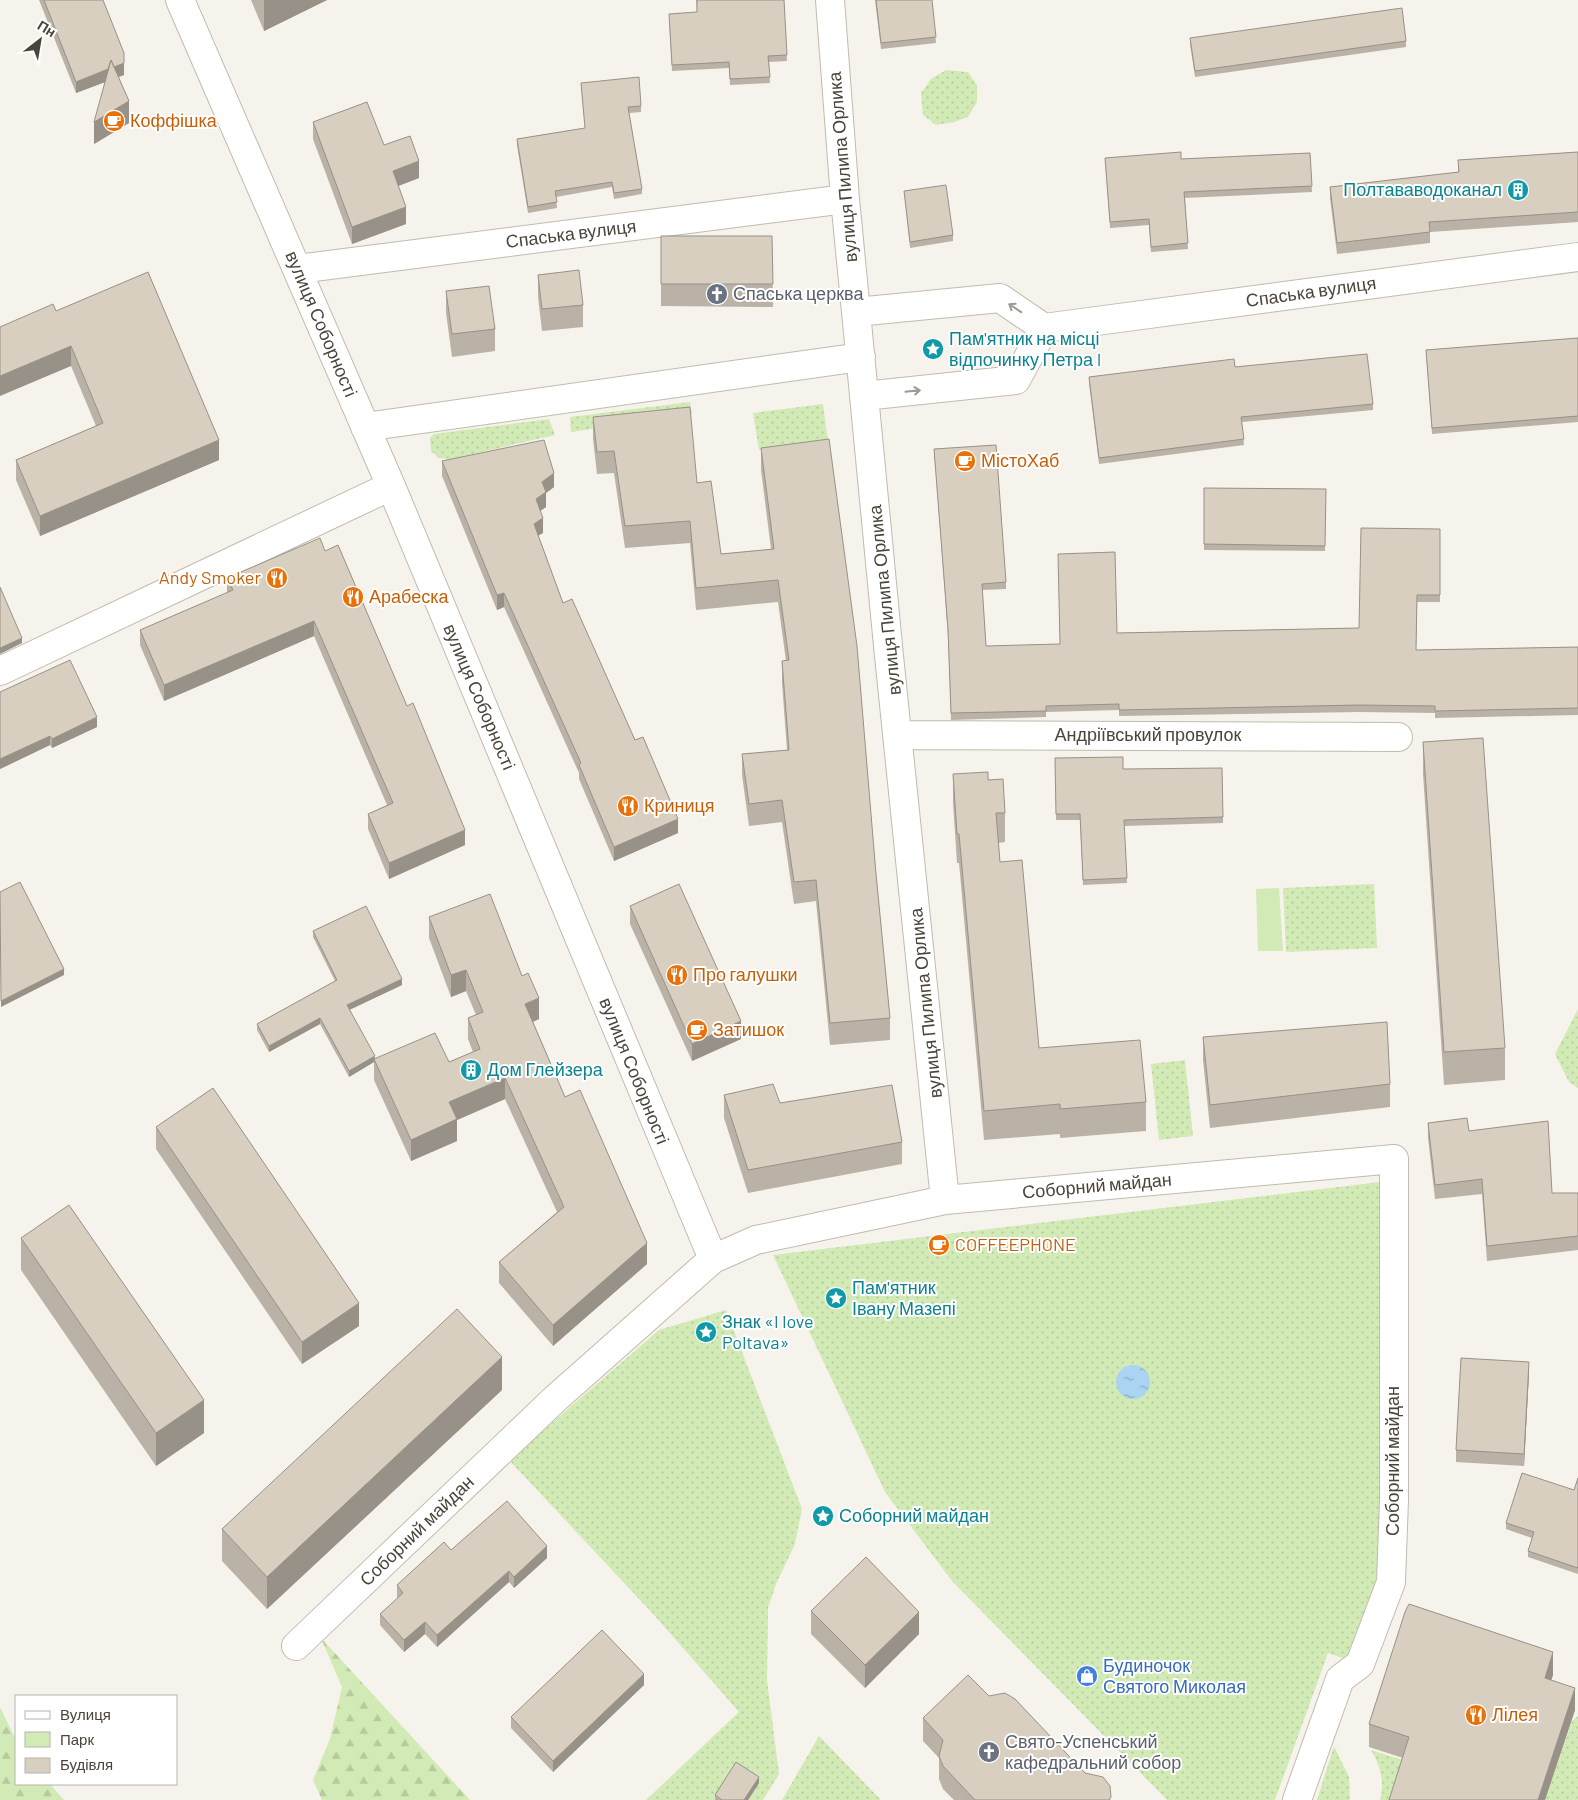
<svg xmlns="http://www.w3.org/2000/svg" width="1578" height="1800" font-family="Barlow,sans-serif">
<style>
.green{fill:url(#green-dots)}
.forest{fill:url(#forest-firs)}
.pitch{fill:#d2eab5}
.water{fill:url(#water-ripples)}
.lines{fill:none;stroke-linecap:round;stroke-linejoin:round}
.street-casing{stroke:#c2bbae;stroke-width:30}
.street{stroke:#fff;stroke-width:28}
.wall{fill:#bab2a6}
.shaded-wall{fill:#979187}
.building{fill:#d8cfc1;stroke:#979187}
.oneway{stroke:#9c9892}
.labels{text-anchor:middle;stroke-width:4;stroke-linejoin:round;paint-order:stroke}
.food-label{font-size:18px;fill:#c56008;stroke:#fff;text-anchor:start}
.street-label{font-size:18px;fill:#4b4439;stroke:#fff}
.culture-label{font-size:18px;fill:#0d838f;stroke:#fff;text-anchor:start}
.worship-label{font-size:18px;fill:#5b616d;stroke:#fff;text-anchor:start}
.shop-label{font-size:18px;fill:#366cbe;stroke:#fff;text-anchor:start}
</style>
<defs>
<pattern id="green-dots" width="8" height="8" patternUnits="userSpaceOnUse" patternTransform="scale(1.25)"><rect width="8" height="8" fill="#d2eab5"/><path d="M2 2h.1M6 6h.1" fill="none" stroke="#b6ca9c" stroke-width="1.8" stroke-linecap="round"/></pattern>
<pattern id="forest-firs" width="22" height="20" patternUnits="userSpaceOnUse" patternTransform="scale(1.25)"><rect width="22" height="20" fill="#d2eab5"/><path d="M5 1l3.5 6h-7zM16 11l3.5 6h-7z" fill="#b6ca9c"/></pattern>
<pattern id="water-ripples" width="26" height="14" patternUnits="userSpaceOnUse" patternTransform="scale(1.25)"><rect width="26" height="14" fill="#a9d4f2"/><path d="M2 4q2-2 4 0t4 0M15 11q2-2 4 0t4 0" fill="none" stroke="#8caec5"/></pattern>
</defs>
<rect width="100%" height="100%" fill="#f6f3ec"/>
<path class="green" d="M946 70 968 72 977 85V102L968 117 954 122 936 125 923 115 921 93 931 79Z
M690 402 692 414 571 432 570 417Z
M823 404 828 442 759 450 753 413Z
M549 419 555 435 451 459 439 458 431 451 430 438 434 434Z
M1374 884 1377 948 1286 952 1283 888Z
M1578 1009V1088L1569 1082 1555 1054Z
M1185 1060 1193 1136 1159 1140 1151 1064Z
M1380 1182 1383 1580 1351 1661 1328 1653 1275 1800H1167L952 1581 885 1492 773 1255Z
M726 1310 802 1509 795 1544 776 1584 768 1608 767 1680 779 1774 763 1800H646L739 1712 655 1616 509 1460 659 1330Z
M1578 1716V1800H1545L1572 1721Z
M819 1736 881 1800H782Z
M1334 1746 1349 1777 1350 1800H1317Z
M1371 1750 1406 1761 1392 1800H1380C1385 1782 1380 1765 1371 1750Z"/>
<path class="forest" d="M321 1638 470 1800H322L313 1780 330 1739 342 1687Z
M0 1707 16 1740V1784H50L64 1800H0Z"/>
<path class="pitch" d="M1279 888 1283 951H1258L1256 889Z"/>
<path class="water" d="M1116 1382a17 17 0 1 1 34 0a17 17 0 1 1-34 0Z"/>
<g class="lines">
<g class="street-casing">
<path id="street" d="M180 0 391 486 713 1259
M830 0 845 199 856 312 889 656 945 1200
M298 269 845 199
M856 312 1000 298 1044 328 1016 380 864 396
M1044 328 1578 257
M365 427 861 357
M0 671 391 486
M898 735 1398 737
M296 1646 555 1399 713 1259 756 1240 945 1200 1394 1159V1500L1391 1582 1360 1664 1340 1679 1297 1800"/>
</g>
<use href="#street" class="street"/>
</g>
<path class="wall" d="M39 0H103L124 75 118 77 129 123 94 144 105 82 76 93Z
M251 0H327L264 31Z
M696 0H784L787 61 769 62 770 83 730 85 729 68 672 71 669 19 697 12Z
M875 0H932L936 43 881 49Z
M1190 38 1406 41V47L1195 77 1190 44Z
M581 83 641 106V112L629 113 642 189V194L614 199 612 187 556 197 557 208 528 213 517 145V139L585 128Z
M313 122 384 145 419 178 398 186 406 224 352 244 313 139Z
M1578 152V222L1430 232V243L1337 254 1330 198V187L1458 172V160Z
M1310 153 1312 192 1185 198 1188 249 1151 252 1149 225 1110 228 1105 158 1181 159Z
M904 191 953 235V241L910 248Z
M661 236H772L773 307 661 306Z
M538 275 583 305V327L542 331 538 297Z
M446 291 495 329V351L452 357 446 313Z
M56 311 219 460 40 536 16 480V460L96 426 71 366Z
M1578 338V422L1432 434 1426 350Z
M1235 367 1373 404V410L1242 422 1244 445 1099 464 1089 383V377Z
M593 417 697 483 721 554 771 549 761 470V448L876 874 890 1018V1040L830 1045 816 901 794 904 782 822 749 826 742 775V754L787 750 782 683V661H786L778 602 696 610 690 543 625 548 614 473 597 474 593 439Z
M934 449 1006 582V589L982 590 986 646 1060 644 1117 633 1359 628 1440 529V602H1417L1416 650 1578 647V715L1435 718V713L1359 712 1119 716V710L1046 712V717L951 720 948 636Z
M442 461 554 487 546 493V507L540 511 543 533 538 535 563 603 635 740 678 833 614 861 579 779V773L504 607 497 610 442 476Z
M1204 488 1326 489 1325 551 1204 550Z
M325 551 465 845 389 879 368 829V814L387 805 314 636 164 701 140 645V630L227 593V578Z
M0 692 97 727 52 748 50 745 0 769Z
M1423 742 1505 1048V1080L1444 1085 1423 774Z
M1055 758 1123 769 1223 817V823L1124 826 1127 883 1083 885 1080 820H1056Z
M953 774 988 780 1005 813V842L998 843 1000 862 1039 1048 1146 1102V1131L1060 1138V1134L984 1140 959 863H957L953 803Z
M630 906 741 1039 692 1061 630 924Z
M429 917 539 1019 533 1022 565 1097 647 1264 553 1346 499 1283V1262L557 1212 505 1099 457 1120V1141L411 1161 374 1080V1062L349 1077 320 1024 269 1052 257 1030V1024L335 981 313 937V931L402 985 349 1010 375 1059 449 1062 473 1052 468 1039V1018L476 1015 466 991 451 997 429 938Z
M1203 1037 1390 1084V1107L1210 1128 1203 1060Z
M724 1095 780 1103 902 1142V1164L748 1193 724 1118Z
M1428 1123 1469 1131 1552 1193H1578V1250L1487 1261 1482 1194 1435 1199 1428 1138Z
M156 1127 359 1326 302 1364 156 1149Z
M21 1238 204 1433 156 1466 21 1270Z
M1529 1373 1524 1466 1456 1462V1450Z
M502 1390 267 1609 222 1561V1529Z
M1578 1478V1574L1528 1557V1551L1532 1538 1506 1529V1523L1574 1490Z
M451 1550 547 1558 514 1588 509 1582 437 1647 425 1634 404 1652 380 1625V1614L398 1598 397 1597V1585Z
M811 1611 919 1634 865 1688 811 1634Z
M1553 1675 1551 1680 1575 1710 1545 1800H1389L1403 1758 1369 1747V1724Z
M644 1685 553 1772 511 1728V1717Z
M989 1696 1111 1800H954L943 1789 939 1779V1758L923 1741V1718Z
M759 1783 748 1800H715V1795Z"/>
<path class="shaded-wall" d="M264 0H327L264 31Z
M124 63V75L76 93V82Z
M129 101V123L94 144V122Z
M419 161V178L393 188V171Z
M406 207V224L352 244V227Z
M71 346V366L0 396V376Z
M219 440V460L40 536V516Z
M554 473V487L546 493V507L536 514V499L542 482Z
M543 518V533L534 538V524Z
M504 593V607L497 610V595Z
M314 621V636L164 701V685Z
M22 638V643L0 654V648Z
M97 717V727L52 748V739Z
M50 736V745L0 769V759Z
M678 819V833L614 861V847Z
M465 830V845L389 879V863Z
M64 969V975L1 1007V1001Z
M466 970V991L451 997V975Z
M402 979V985L347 1011V1005Z
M539 998V1019L525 1025V1004Z
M320 1018V1024L269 1052V1046Z
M741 1021V1039L692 1061V1044Z
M375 1056 374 1062 349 1077V1071Z
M505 1078V1099L457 1120V1141L411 1161V1140L449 1102Z
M647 1243V1264L553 1346V1325Z
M359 1303V1326L302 1364V1342Z
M502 1357V1390L267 1609V1577Z
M1529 1362V1373L1524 1466V1454Z
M204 1400V1433L156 1466V1433Z
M547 1546V1558L514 1588V1577Z
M509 1571V1582L437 1647V1635Z
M919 1612V1634L865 1688V1665Z
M425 1622V1634L404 1652V1640Z
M1553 1652V1675L1545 1700V1678Z
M644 1674V1685L553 1772V1761Z
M1575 1688V1710L1545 1800H1538Z
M759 1777V1783L748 1800H744Z"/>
<path class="building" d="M44 0H103L124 53V63L114 67 111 60 108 69 76 82Z
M697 0H784L787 55 768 56 770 77 730 79 729 62 672 65 669 14 697 12Z
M876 0H932L936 37 881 43Z
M1402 8 1406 41 1195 71 1190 38Z
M111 60 129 101 94 122Z
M639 77 641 106 628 107 642 189 614 193 612 182 555 191 557 202 528 207 517 139 585 128 581 83Z
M367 102 384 145 410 136 419 161 393 171 406 207 352 227 313 122Z
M1181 152V159L1310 153 1312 186 1184 192 1188 243 1151 247 1149 219 1110 222 1105 158Z
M1578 152V212L1429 222 1430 232 1337 243 1330 187 1459 172 1458 160Z
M946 185 953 235 910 242 904 191Z
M661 236H772L773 284H661Z
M579 270 583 305 542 309 538 275Z
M148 272 219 440 40 516 16 460 103 423 71 346 0 376V327L53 304 56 311Z
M489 286 495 329 452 334 446 291Z
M1578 338V416L1432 428 1426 350Z
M1367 354 1373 404 1241 417 1244 439 1099 458 1089 377 1234 359 1235 367Z
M690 407 697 483 711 481 721 554 774 549 761 448 829 439 857 646 876 874 890 1018 830 1023 816 880 794 882 782 800 749 804 742 754 789 750 782 661 789 660 778 580 696 588 690 521 625 526 614 451 597 452 593 417Z
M544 440 554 473 542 482 546 492 536 499 543 518 534 524 563 603 572 599 635 740 643 737 678 819 614 847 579 765 581 763 504 593 497 595 442 461Z
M996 445 1006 582 982 584 986 646 1060 644 1058 554 1115 552 1117 633 1359 628 1361 528 1440 529V595H1417L1416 650 1578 647V708L1435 711V706L1359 705 1119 710V704L1046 706V711L951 713 948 629 934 449Z
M1204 488 1326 489 1325 546 1204 544Z
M320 538 325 551 338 545 407 706 413 703 465 830 389 863 368 814 393 803 314 621 164 685 140 630 233 590 227 578Z
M0 587 22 638 0 648Z
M70 660 97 717 52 739 50 736 0 759V692Z
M1483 738 1505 1048 1444 1052 1423 742Z
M1123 757V769L1222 768 1223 817 1124 820 1127 878 1083 880 1080 814H1056L1055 758Z
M988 772V780L1003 779 1005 813H996L1000 862 1022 860 1039 1048 1140 1040 1146 1102 1060 1109V1104L984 1111 959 834H957L953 774Z
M20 882 64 969 1 1001 0 892Z
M679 884 741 1021 692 1044 630 906Z
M490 894 522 976 528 973 539 998 525 1004 565 1097 580 1090 647 1243 553 1325 499 1262 564 1207 505 1078 449 1102 457 1119 411 1140 374 1059 435 1033 449 1062 480 1049 468 1018 483 1012 466 970 451 975 429 917Z
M366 906 402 979 347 1005 375 1056 349 1071 320 1018 269 1046 257 1024 337 980 313 931Z
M1387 1022 1390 1084 1210 1105 1203 1037Z
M773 1084 780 1103 892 1085 902 1142 748 1170 724 1095Z
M213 1088 359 1303 302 1342 156 1127Z
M1467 1118 1469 1131 1548 1121 1552 1193H1578V1236L1487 1246 1482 1179 1435 1185 1428 1123Z
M69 1205 204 1400 156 1433 21 1238Z
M457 1309 502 1357 267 1577 222 1529Z
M1461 1358 1529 1362 1524 1454 1456 1450Z
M1522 1473 1574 1490 1578 1478V1568L1528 1551 1534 1532 1506 1523Z
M507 1501 547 1546 514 1577 509 1571 437 1635 425 1622 404 1640 380 1614 403 1593 397 1585 444 1542 451 1550Z
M866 1557 919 1612 865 1665 811 1611Z
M1409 1604 1553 1652 1545 1678 1575 1688 1538 1800H1389L1409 1737 1369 1724 1405 1612Z
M602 1630 644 1674 553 1761 511 1717Z
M968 1675 989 1696 1005 1693 1015 1699 1085 1773 1103 1777 1110 1786 1111 1797 1109 1800H975L943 1766 939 1756 943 1740 923 1718Z
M736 1762 759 1777 744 1800H722L715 1795Z"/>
<defs><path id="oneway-shaft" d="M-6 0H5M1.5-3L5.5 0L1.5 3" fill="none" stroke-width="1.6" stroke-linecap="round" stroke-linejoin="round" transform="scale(1.25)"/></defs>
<g class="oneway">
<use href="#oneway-shaft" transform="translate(1015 308) rotate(-146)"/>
<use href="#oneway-shaft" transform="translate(913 391) rotate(-6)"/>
</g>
<defs>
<g id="cafe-disc" transform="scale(1.125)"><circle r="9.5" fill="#e8710a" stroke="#fff"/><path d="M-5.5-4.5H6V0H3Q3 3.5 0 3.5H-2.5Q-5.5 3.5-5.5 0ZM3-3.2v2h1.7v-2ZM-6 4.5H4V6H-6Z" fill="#fff"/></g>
<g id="building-disc" transform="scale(1.125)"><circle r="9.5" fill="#0f9aa8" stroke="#fff"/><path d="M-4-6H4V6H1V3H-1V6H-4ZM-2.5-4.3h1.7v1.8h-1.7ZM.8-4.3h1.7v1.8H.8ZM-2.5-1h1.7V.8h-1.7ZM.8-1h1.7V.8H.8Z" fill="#fff"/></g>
<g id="church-disc" transform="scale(1.125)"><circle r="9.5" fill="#6b7280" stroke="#fff"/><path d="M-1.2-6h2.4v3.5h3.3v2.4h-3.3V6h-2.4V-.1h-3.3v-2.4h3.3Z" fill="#fff"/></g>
<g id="sight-disc" transform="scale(1.125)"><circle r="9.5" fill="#0f9aa8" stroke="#fff"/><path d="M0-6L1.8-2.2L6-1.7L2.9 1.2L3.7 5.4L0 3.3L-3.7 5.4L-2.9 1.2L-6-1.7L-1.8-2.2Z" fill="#fff"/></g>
<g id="restaurant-disc" transform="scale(1.125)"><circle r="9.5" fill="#e8710a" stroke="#fff"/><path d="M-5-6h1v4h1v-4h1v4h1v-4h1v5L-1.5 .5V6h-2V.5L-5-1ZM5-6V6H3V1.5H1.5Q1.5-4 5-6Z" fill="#fff"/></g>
<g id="shop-disc" transform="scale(1.125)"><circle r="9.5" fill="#3f7fe0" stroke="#fff"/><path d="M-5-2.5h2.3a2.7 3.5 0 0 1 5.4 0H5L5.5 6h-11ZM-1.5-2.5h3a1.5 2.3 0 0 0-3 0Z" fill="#fff"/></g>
</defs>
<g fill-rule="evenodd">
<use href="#cafe-disc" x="114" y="121"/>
<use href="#building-disc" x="1518" y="190"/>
<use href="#church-disc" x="717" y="294"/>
<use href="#sight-disc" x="933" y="349"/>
<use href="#cafe-disc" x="965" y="461"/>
<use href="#restaurant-disc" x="277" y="578"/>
<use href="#restaurant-disc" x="353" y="597"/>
<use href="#restaurant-disc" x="628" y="806"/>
<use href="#restaurant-disc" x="677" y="975"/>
<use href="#cafe-disc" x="697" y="1030"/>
<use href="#building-disc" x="471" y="1070"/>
<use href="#cafe-disc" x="939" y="1245"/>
<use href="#sight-disc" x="836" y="1298"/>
<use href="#sight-disc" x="706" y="1332"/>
<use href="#sight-disc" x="823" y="1516"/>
<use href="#shop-disc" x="1087" y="1676"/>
<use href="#restaurant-disc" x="1476" y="1715"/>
<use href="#church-disc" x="989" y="1752"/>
</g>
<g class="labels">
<g class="food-label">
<text x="130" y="127">Коффішка</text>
<text x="981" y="467">МістоХаб</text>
<text x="261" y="584" text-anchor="end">Andy Smoker</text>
<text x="369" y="603">Арабеска</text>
<text x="644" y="812">Криниця</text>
<text x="693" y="981">Про галушки</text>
<text x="713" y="1036">Затишок</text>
<text x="955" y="1251">COFFEEPHONE</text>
<text x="1492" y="1721">Лілея</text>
</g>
<g class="street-label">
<text transform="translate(843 167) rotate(-95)" y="6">вулиця Пилипа Орлика</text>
<text transform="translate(571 234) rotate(-7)" y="6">Спаська вулиця</text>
<text transform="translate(1311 292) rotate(-8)" y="6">Спаська вулиця</text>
<text transform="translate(321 324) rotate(67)" y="6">вулиця Соборності</text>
<text transform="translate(885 600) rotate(-96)" y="6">вулиця Пилипа Орлика</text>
<text transform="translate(479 697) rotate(67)" y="6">вулиця Соборності</text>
<text x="1148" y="741">Андріївський провулок</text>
<text transform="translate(926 1003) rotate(-96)" y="6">вулиця Пилипа Орлика</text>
<text transform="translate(634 1071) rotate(68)" y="6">вулиця Соборності</text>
<text transform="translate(1097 1186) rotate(-5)" y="6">Соборний майдан</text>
<text transform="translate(1393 1461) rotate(-90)" y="6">Соборний майдан</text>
<text transform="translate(417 1531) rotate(-44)" y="6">Соборний майдан</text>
</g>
<g class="culture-label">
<text x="1502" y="196" text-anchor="end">Полтававодоканал</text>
<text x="949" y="345">Пам'ятник на місці<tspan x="949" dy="21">відпочинку Петра I</tspan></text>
<text x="487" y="1076">Дом Глейзера</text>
<text x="852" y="1294">Пам'ятник<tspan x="852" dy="21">Івану Мазепі</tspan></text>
<text x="722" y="1328">Знак «I love<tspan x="722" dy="21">Poltava»</tspan></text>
<text x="839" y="1522">Соборний майдан</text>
</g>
<g class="worship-label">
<text x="733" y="300">Спаська церква</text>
<text x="1005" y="1748">Свято-Успенський<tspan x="1005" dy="21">кафедральний собор</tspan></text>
</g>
<g class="shop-label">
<text x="1103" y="1672">Будиночок<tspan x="1103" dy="21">Святого Миколая</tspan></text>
</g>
</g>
<rect x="15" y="1695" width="162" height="90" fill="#ffffff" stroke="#b7b4b0"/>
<rect x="25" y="1711" width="25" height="8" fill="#ffffff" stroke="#b7b4b0"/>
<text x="60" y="1720" font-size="15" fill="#4b4439">Вулиця</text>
<rect x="25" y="1732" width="25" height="15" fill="#d2eab5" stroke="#b7b4b0"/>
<text x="60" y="1745" font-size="15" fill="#4b4439">Парк</text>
<rect x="25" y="1758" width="25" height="15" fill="#d8cfc1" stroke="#b7b4b0"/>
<text x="60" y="1770" font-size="15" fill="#4b4439">Будівля</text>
<g transform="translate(40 40) rotate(31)" stroke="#ffffff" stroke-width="4" paint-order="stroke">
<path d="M0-4L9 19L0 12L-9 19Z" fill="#4b4439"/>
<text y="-8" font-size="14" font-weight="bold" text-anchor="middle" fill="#4b4439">Пн</text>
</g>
</svg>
